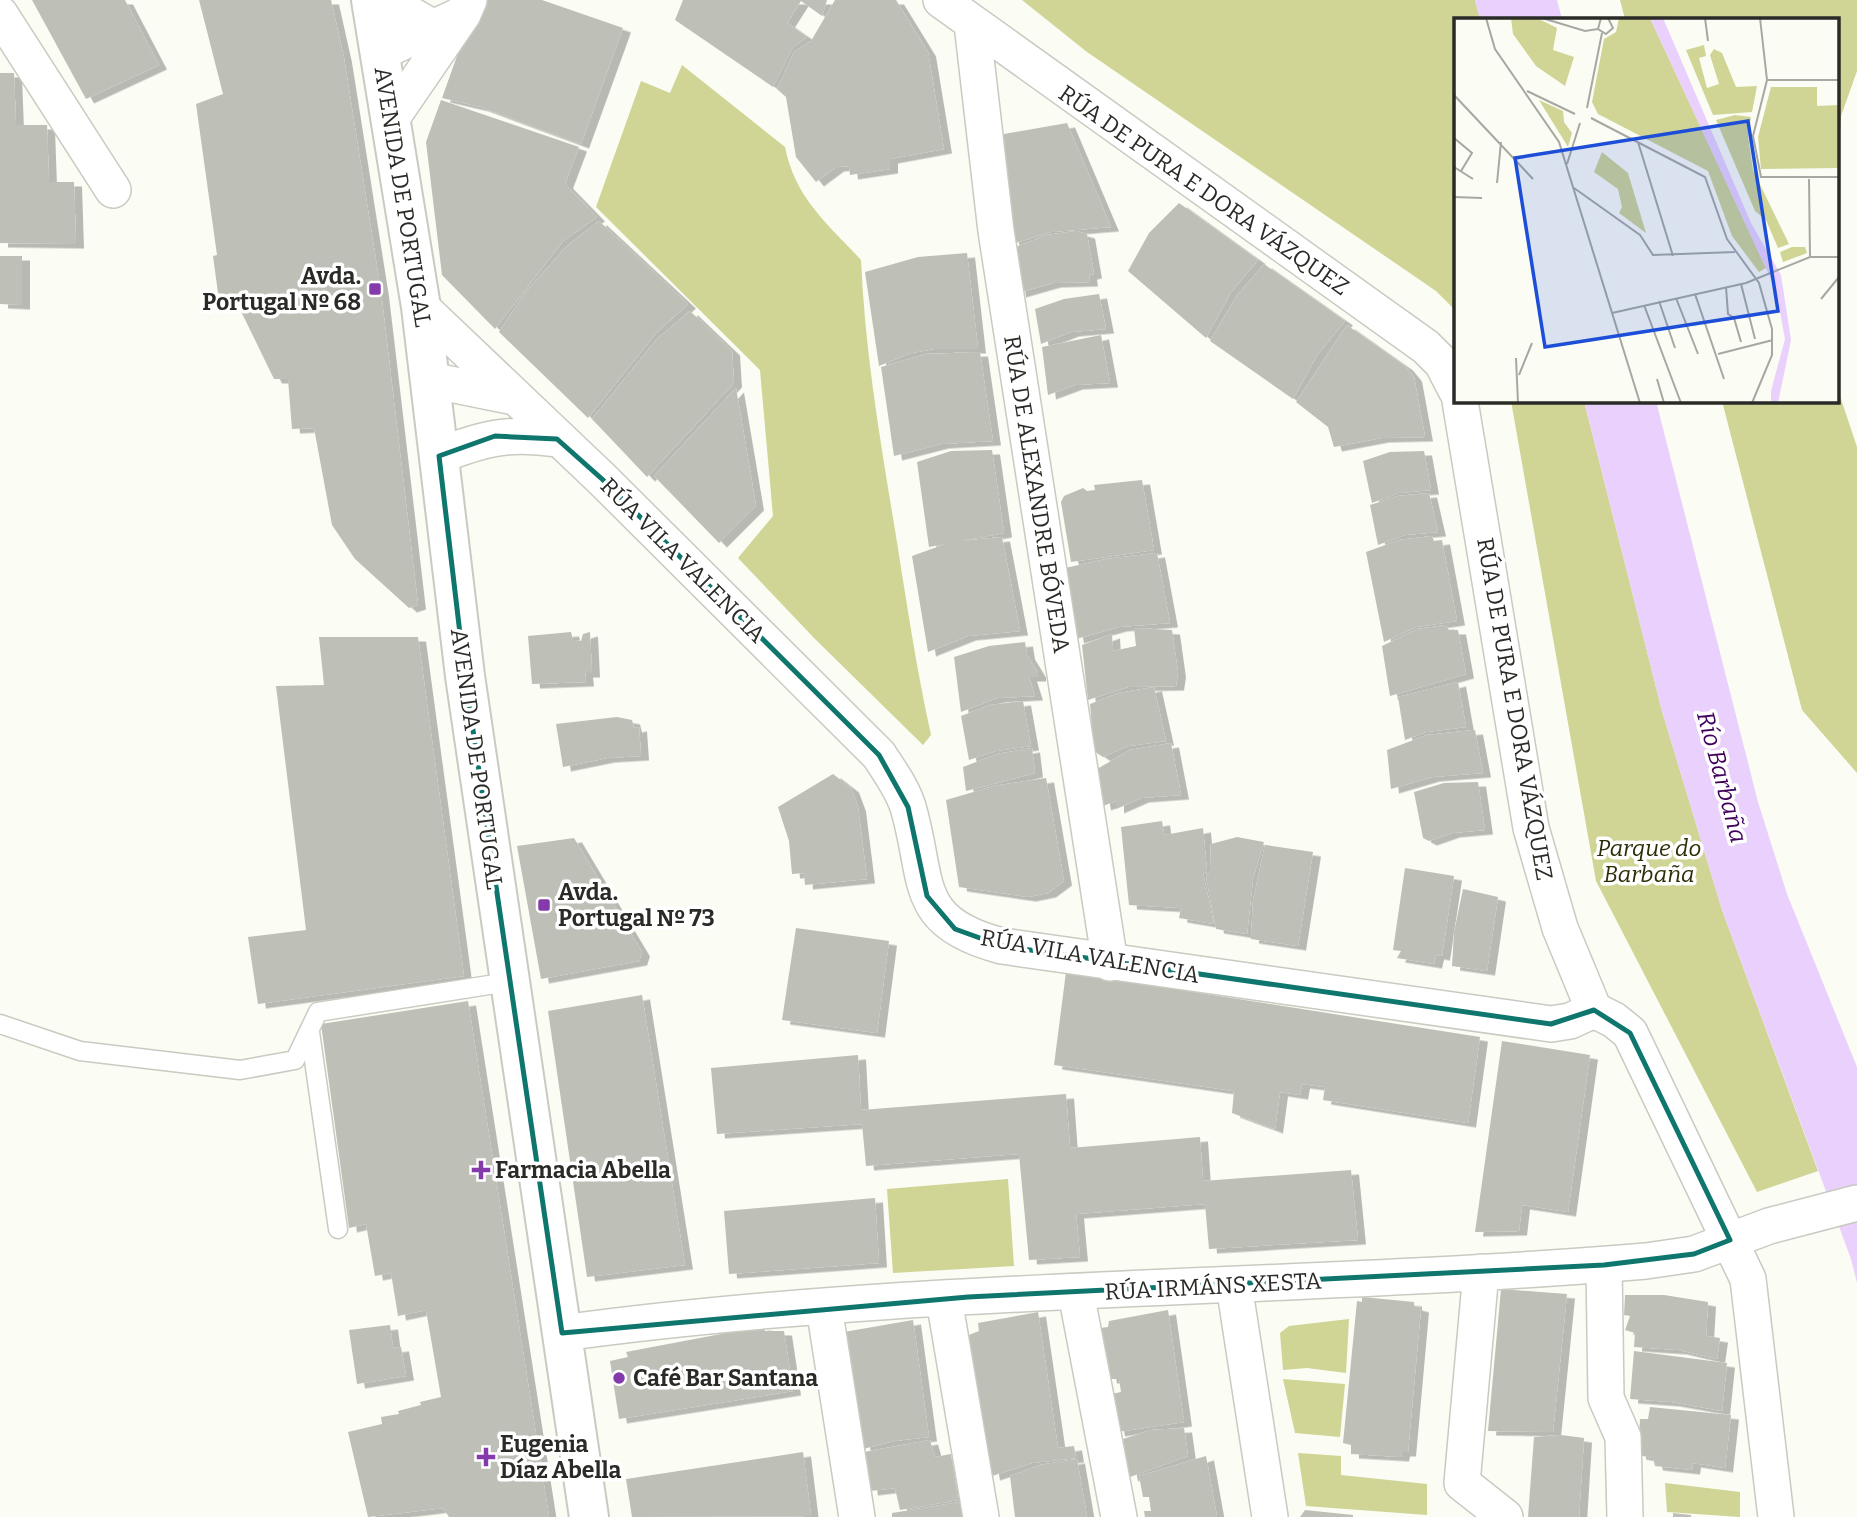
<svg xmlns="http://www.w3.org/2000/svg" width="1857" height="1517" font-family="Bitter,serif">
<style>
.green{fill:#d0d495}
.water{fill:#ead0fc}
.building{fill:#bebfb6;filter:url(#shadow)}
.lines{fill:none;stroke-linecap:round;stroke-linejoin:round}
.service-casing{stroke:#c9cac1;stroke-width:21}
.minor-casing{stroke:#c9cac1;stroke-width:38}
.tertiary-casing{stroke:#c9cac1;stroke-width:42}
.service{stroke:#fff;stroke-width:18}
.minor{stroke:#fff;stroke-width:35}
.tertiary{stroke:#fff;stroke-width:38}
.marked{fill:none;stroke:#0f766e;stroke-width:5;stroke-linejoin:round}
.poi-dot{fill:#853aac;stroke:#fff;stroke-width:2.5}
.labels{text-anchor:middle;stroke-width:7;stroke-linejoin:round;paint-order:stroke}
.street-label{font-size:23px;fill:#2a2a27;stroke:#fff}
.poi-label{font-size:23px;font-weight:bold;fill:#2a2a27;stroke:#fff;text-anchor:start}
.park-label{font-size:23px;font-style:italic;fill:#2c2d07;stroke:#fff}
.water-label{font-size:24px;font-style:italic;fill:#40015a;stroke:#fff}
.inset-road{fill:none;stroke:#a7a8a1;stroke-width:2}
.view{fill:#1d4ed8;fill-opacity:0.15;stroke:#1d4ed8;stroke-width:3.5}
.inset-edge{fill:none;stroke:#2a2a27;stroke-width:3.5}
</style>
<defs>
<filter id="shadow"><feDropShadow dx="8" dy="4.5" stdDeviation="0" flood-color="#0004"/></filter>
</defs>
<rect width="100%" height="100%" fill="#fbfcf3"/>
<path class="green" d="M1022 0H1475L1480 19H1456V311L1436 291 1087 52Z
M1620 0H1857V71L1841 116 1838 160V19H1625Z
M682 65 785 147C795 198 827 223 861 260 865 352 880 439 895 530 906 598 916 667 931 735L923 745 815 639 738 558 773 516 760 370 596 207 641 81 670 93Z
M1838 390 1857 447V773L1802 710 1722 401H1838Z
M1511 401H1584L1662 711 1722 910 1818 1171 1757 1192 1596 881Z
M1008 1179 1014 1266 893 1273 887 1189Z
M1349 1319 1346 1373 1307 1368 1283 1370 1280 1333 1289 1326Z
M1283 1379 1345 1384 1340 1437 1295 1433Z
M1298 1453 1341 1456V1475L1427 1484V1515L1306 1506Z
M1665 1483 1740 1492V1517L1667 1512Z"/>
<path class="water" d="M1475 0H1557L1562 19H1480Z
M1584 401H1656L1758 802 1787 894 1857 1067V1283L1851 1259 1722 910 1662 711Z"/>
<path class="building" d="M32 0H125L159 65 86 99Z
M199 0H331L344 58 381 292 418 605 409 608 355 559 332 525 314 428 292 429 288 379H274L235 299 218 293 213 256 217 255 196 104 223 94Z
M477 0H542L623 28 581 144 481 107 442 98Z
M683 0H827L822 16 801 1 787 23 807 37 793 47 773 87 675 20Z
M835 0H896L928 52 944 149 890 159V169L850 175 849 166 836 167 816 182 796 157 786 97 777 89 794 52 811 41Z
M0 73H14L16 125H47L49 182H74L76 244 0 243Z
M441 100 579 147 565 184 597 217 563 241 495 329 442 275 426 142Z
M1067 123 1111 227 1051 232 1012 244 993 136Z
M1179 203 1258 260 1231 292 1206 338 1128 271 1149 233Z
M599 221 688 304 656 333 588 418 499 332 525 293 567 246Z
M1076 231 1087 234 1094 274 1089 275 1090 282 1053 283 1018 293 1013 248 1047 235Z
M967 253 978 349H934L911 353 879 366 865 272 918 257Z
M0 256H22V305L0 304Z
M1264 264 1345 321 1317 355 1293 399 1210 341 1236 297Z
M1099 294 1106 329 1071 332 1041 344 1035 309 1064 299Z
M690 311 732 351 734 383 647 477 592 419 657 339Z
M1347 325 1405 366 1414 377 1425 437 1381 438 1334 447 1328 427 1296 402Z
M1101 335 1110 383 1075 385 1048 395 1042 347Z
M980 352 993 441 941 444 894 456 881 367 926 354Z
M736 388 756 506 719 543 654 476Z
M992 450 1004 533 929 547 917 462 951 451Z
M1424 451 1431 490 1398 493 1372 503 1363 461 1390 452Z
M1142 480 1154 550 1071 562 1061 502 1064 496 1083 488 1087 491 1095 490 1094 485Z
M1429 493 1438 532 1405 535 1378 545 1370 505 1398 496Z
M1432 536 1434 541 1442 540 1457 621 1416 627 1384 642 1366 552 1399 540Z
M1002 537 1020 631 968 636 928 652 912 556 951 542Z
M1157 553 1170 623 1119 627 1076 639 1065 568 1106 559Z
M1446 625 1449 630H1458L1466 674 1390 696 1382 646 1417 629Z
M1134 628 1172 630 1178 673 1176 686 1128 687 1088 700 1082 645 1112 634 1113 651 1136 646Z
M571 632 573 640 581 641 583 634 590 632 592 673H585L586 682 532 684 528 636Z
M319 637H418L464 976 258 1004 248 937 306 930 276 686 324 685Z
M1025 642 1027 655 1038 673V677H1029L1035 696 997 698 961 712 954 657 989 646Z
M1458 682 1466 727 1426 732 1405 740 1398 697Z
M1154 687 1166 741 1128 746 1103 757 1094 751 1090 704 1119 693Z
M1023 701 1031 746 996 751 969 760 961 716 990 705Z
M617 717 632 720 634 728 639 727 641 756 607 758 563 767 556 724Z
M1475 730 1483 773 1432 777 1391 789 1387 750 1427 735Z
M1171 743 1181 795 1141 798 1116 809V801L1103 806 1097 769 1130 750Z
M1032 748 1035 773 966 791 963 767 997 754Z
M833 774 851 788 858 807 867 879 805 885 804 873 792 874 789 841 778 807Z
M1046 778 1064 881 1048 893 1028 897 959 887 946 800 994 786Z
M1478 782 1485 830 1452 833 1429 841 1423 838 1414 792 1444 783Z
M1162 821 1164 835 1203 828 1207 872 1203 873 1214 924 1179 918 1181 908 1129 905 1121 827Z
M1237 837 1264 842 1253 878 1247 934 1216 929 1206 876 1210 871 1211 844Z
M574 838 642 952 639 961 541 979 517 846Z
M1265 845 1313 852 1298 946 1251 939 1253 901Z
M1405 868 1454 876 1442 956 1436 955 1434 964 1397 958 1401 951 1393 950Z
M1463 889 1498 897 1487 971 1452 966 1454 932Z
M796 928 889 941 877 1033 782 1020Z
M1066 972 1480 1037 1468 1123 1323 1100 1325 1087 1302 1084 1300 1095 1280 1092 1275 1129 1232 1113 1234 1091 1054 1065Z
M642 995 685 1265 587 1277 548 1011Z
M468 1001 549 1517H449L443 1508 368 1517 348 1432 382 1424 381 1417 399 1414 398 1411 421 1405 420 1402 441 1397 426 1310 398 1316 391 1273 375 1276 366 1224 349 1228 321 1024Z
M1502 1041 1590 1055 1568 1212 1522 1205 1519 1231 1475 1232Z
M858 1055 861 1110 1066 1094 1070 1148 1200 1137 1203 1181 1351 1170 1358 1240 1209 1249 1205 1204 1076 1214 1080 1257 1029 1260 1019 1154 866 1166 862 1124 717 1134 711 1068Z
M875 1198 879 1263 729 1274 724 1211Z
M1501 1289 1567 1294 1553 1432 1488 1431Z
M1625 1295H1664L1708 1302 1706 1336 1720 1338 1717 1359 1679 1350 1634 1347 1635 1333 1625 1330 1630 1316 1624 1315Z
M1362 1297 1414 1302V1306L1421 1308 1408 1452H1402L1401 1457 1351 1454V1445L1343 1443 1357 1301 1362 1302Z
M1168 1310 1184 1422 1117 1432 1111 1394 1121 1392 1119 1379H1109L1100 1328 1108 1327 1109 1321Z
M1038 1312 1058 1448 1074 1446 1076 1458 1032 1463 992 1476 969 1335 979 1331 978 1323Z
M913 1320 929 1437 894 1441 863 1449 844 1332Z
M390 1325 393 1348 401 1347 406 1376 357 1384 349 1330Z
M763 1326 765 1331H784L793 1391 619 1419 610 1361 628 1357 626 1352Z
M1634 1351 1727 1363 1722 1411 1672 1402 1630 1399Z
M1650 1407 1731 1415 1725 1468 1693 1463 1692 1470 1655 1466 1653 1458 1638 1455 1640 1419H1648Z
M1184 1428 1188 1456 1130 1477 1123 1439 1151 1430Z
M1561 1435 1584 1438 1579 1517H1528L1534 1437Z
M930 1440 935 1457 951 1454 958 1500 900 1510 895 1488 870 1491 864 1452Z
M803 1452 811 1516 632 1517 626 1479Z
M1206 1456 1217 1517H1145L1144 1511H1151L1149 1497H1143L1139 1476Z
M1077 1459 1087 1517H1015L1010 1476 1040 1465Z
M960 1502 962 1517H892V1513Z
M1305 1510 1353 1515V1517H1300Z
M1673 1513 1691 1515V1517H1673Z"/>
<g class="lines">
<g class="service-casing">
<path id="service" d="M0 1024 80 1051 240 1070 295 1060 318 1012 508 982
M310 1032 338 1229"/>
</g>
<g class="minor-casing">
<path id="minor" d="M385 0 432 27
M941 0 1426 347 1442 363 1456 390
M0 14 113 190
M972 24 996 231 1110 963
M381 52 463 14
M391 119 463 14 469 0
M421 307 602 479 879 755C890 772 902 788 908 807 930 881 910 922 1002 946L1551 1024 1570 1021 1594 1010 1614 1020 1630 1033 1748 1279 1776 1517
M430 380 514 397
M1460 401 1531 828 1560 928 1594 1010
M439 456C483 438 510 432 557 439
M1604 1265 1606 1398 1623 1437 1625 1517
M1481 1272 1462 1483 1505 1517
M1234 1285 1270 1517
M1076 1293 1119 1517
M944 1299 981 1517
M824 1307 857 1517
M562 1333C921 1284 1286 1291 1646 1261L1694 1254 1769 1226 1857 1203"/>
</g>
<g class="tertiary-casing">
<path id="tertiary" d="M371 0 421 307 465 676 589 1517"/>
</g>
<use href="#service" class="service"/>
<use href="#minor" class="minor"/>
<use href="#tertiary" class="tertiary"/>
</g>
<path class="marked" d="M495 436 557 439 602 479 879 755 908 807 927 896 955 929 1002 946 1551 1024 1594 1010 1630 1033 1730 1240 1694 1254 1604 1265 968 1297 562 1333 465 676 439 456Z"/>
<g class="poi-dot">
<rect x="368" y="282" width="14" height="14" rx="3.5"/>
<rect x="537" y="898" width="14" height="14" rx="3.5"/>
<path d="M477.5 1159.5h7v7h7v7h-7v7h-7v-7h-7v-7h7z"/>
<circle cx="619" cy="1378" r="7"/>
<path d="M482.5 1446.5h7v7h7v7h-7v7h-7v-7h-7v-7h7z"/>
</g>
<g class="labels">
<g class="street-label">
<text transform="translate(1204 190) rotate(35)" y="8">RÚA DE PURA E DORA VÁZQUEZ</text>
<text transform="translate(403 197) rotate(81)" y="8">AVENIDA DE PORTUGAL</text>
<text transform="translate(1037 494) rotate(81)" y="8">RÚA DE ALEXANDRE BÓVEDA</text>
<text transform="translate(683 560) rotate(45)" y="8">RÚA VILA VALENCIA</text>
<text transform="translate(1515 709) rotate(80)" y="8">RÚA DE PURA E DORA VÁZQUEZ</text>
<text transform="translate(477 759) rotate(82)" y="8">AVENIDA DE PORTUGAL</text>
<text transform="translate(1090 956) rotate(10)" y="8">RÚA VILA VALENCIA</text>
<text transform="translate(1213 1286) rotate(-3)" y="8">RÚA IRMÁNS XESTA</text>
</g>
<g class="poi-label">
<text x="361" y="284" text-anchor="end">Avda.<tspan x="361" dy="26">Portugal Nº 68</tspan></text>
<text x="558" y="900">Avda.<tspan x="558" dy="26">Portugal Nº 73</tspan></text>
<text x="495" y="1178">Farmacia Abella</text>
<text x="633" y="1386">Café Bar Santana</text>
<text x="500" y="1452">Eugenia<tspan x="500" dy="26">Díaz Abella</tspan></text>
</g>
<g class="park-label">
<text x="1649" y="856">Parque do<tspan x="1649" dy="26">Barbaña</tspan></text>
</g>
<g class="water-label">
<text transform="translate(1722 777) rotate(75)" y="8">Río Barbaña</text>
</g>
</g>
<g transform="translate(1454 18)">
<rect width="385" height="385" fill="#fbfcf3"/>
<path d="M57 0H83L103 10 99 32 120 39 111 68 82 48 59 16ZM165 0H196L312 250 305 254 278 218 254 153 144 96 138 84 150 21 162 14ZM250 27 252 38 245 40 253 70 265 66 256 37 260 31 268 35 282 69 303 68 298 94 259 97 232 32ZM317 69H363V88L385 87V150L307 151 304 119ZM85 82 109 93 110 104 118 115 114 129ZM281 97 297 99 294 118 299 152 335 226 324 230 312 202 301 193 262 102ZM148 134 174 155 192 215 165 195 168 189 164 171 140 154ZM338 229H351L353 235 329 244 326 234Z" fill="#d0d495"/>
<path d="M196 0H209L297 205 327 257 337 322 324 385H317V373L331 321 322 272Z" fill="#ead0fc"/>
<path class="inset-road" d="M32 0 41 31 105 124 186 385M88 0 131 13 144 11M147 0 144 11 152 16 159 10 154 0M251 0 254 23M306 0 313 62M313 62 299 118 307 159H385M313 62H385M73 73 121 96M0 77 79 161M133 90 148 15M137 100 251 159 273 221 305 265 318 311V337L298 385M0 120 18 135 7 153M184 124 219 238M113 146 126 105M0 149 19 161M355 161 356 239M43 165 47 124M120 170 186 217 199 237 281 234M0 179 28 180M287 266 301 321M272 269 274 296 280 300 287 324M241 276 270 361M222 280 244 336M367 281 385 259M205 283 221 330M190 287 227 385M158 295 292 265 356 239H385M264 336 319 322M62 340 64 385M65 357 78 325M203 361 210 385"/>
<path class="view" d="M294 103 324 293 91 329 61 140Z"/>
<rect width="385" height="385" class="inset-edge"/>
</g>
</svg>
